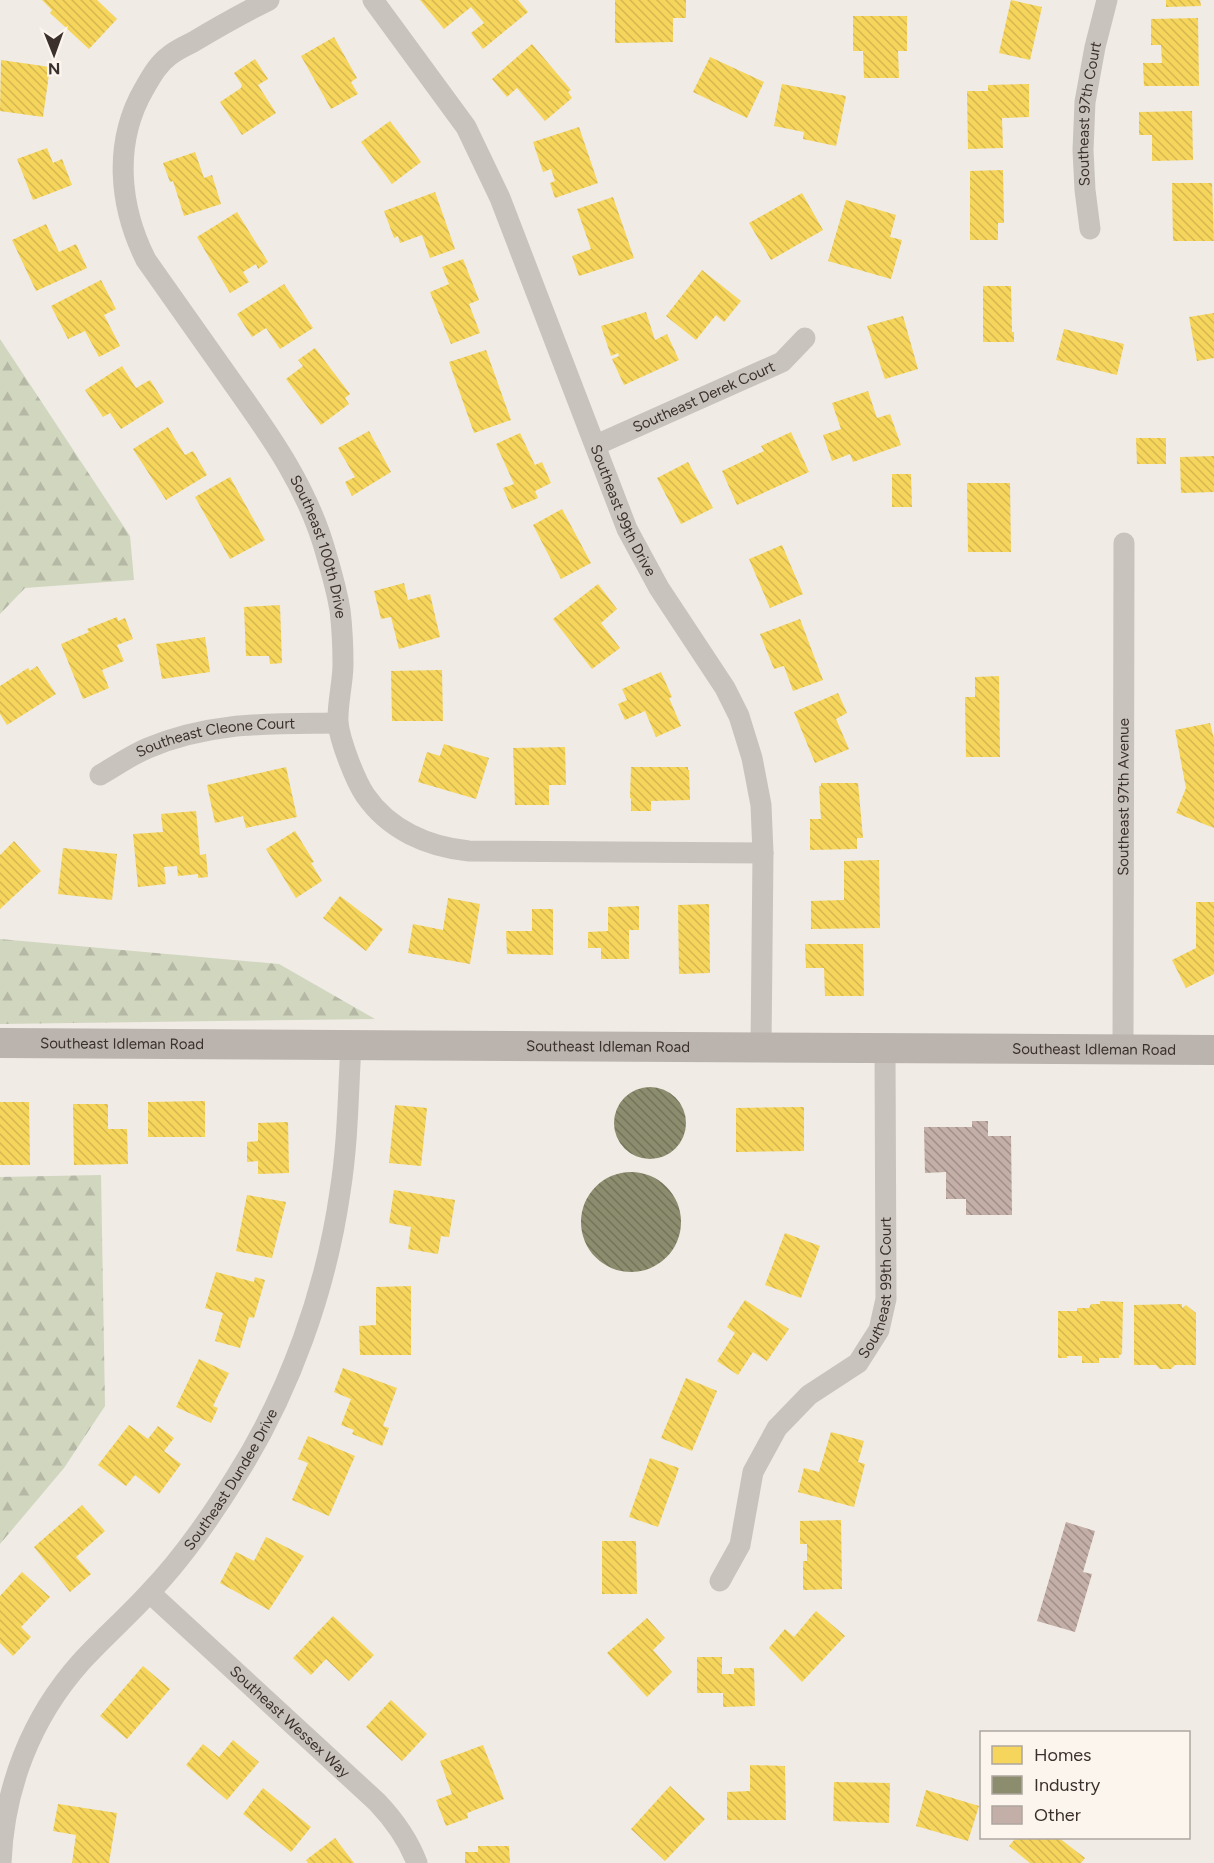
<svg xmlns="http://www.w3.org/2000/svg" width="1214" height="1863" font-family="Figtree,sans-serif">
<style>
.forest{fill:url(#forest-firs)}
.homes{fill:url(#homes-back-hatch)}
.industry{fill:url(#industry-back-hatch)}
.building{fill:url(#building-back-hatch)}
.lines{fill:none;stroke-linecap:round;stroke-linejoin:round}
.minor{stroke:#c9c3be;stroke-width:21}
.secondary{stroke:#bab3ae;stroke-width:30}
.labels{text-anchor:middle;stroke-width:6;stroke-linejoin:round;paint-order:stroke}
.street-label{font-size:15px;fill:#3b302b;stroke:#fbf5ee}
</style>
<defs>
<pattern id="forest-firs" width="22" height="20" patternUnits="userSpaceOnUse" patternTransform="scale(1.5)"><rect width="22" height="20" fill="#d1d6bf"/><path d="M5 1l3.5 6h-7zM16 11l3.5 6h-7z" fill="#b4b8a4"/></pattern>
<pattern id="homes-back-hatch" width="6" height="6" patternUnits="userSpaceOnUse" patternTransform="scale(1.5)"><rect width="6" height="6" fill="#f6d55c"/><path d="M-1 5l2 2M0 0l6 6M5-1l2 2" fill="none" stroke="#d4b750"/></pattern>
<pattern id="industry-back-hatch" width="6" height="6" patternUnits="userSpaceOnUse" patternTransform="scale(1.5)"><rect width="6" height="6" fill="#8c8c6e"/><path d="M-1 5l2 2M0 0l6 6M5-1l2 2" fill="none" stroke="#74735b"/></pattern>
<pattern id="building-back-hatch" width="6" height="6" patternUnits="userSpaceOnUse" patternTransform="scale(1.5)"><rect width="6" height="6" fill="#c3afa7"/><path d="M-1 5l2 2M0 0l6 6M5-1l2 2" fill="none" stroke="#a08f88"/></pattern>
</defs>
<rect width="100%" height="100%" fill="#f0ebe5"/>
<path class="forest" d="M0 339 130 536 134 580 25 588 0 614Z
M0 939 279 964 375 1019 0 1024Z
M101 1175 105 1406 64 1468 0 1544V1177Z"/>
<path class="homes" d="M42 0H97L117 19 89 49 50 13 52 10Z
M420 0H518L528 12 483 49 471 33 484 23 471 7 444 29Z
M615 0H686V18H673V42L615 43Z
M1011 0 1042 7 1030 60 999 53Z
M1166 0H1200L1201 6 1166 7Z
M853 16H907V51H898L899 78H864L863 51H853Z
M1198 18 1199 86H1144L1143 63H1162L1161 45H1151V19Z
M334 37 357 78 351 82 358 94 331 109 301 56Z
M532 44 571 90 568 92 572 98 545 121 517 88 507 97 492 79Z
M710 57 764 82 747 118 693 92Z
M255 59 268 79 258 85 276 113 242 135 220 102 241 88 242 85 234 73Z
M1 60 50 67 43 117 0 111Z
M782 84 846 96 836 146 803 139 804 132 774 126Z
M1029 84V117L1002 118 1003 148 968 149 967 91H988V85Z
M1192 111 1193 160 1152 161V135H1139V112Z
M390 121 421 162 392 184 361 142Z
M579 127 598 183 555 198 550 183 555 181 551 169 543 172 533 142Z
M47 148 53 163 62 159 72 185 33 200 17 159Z
M195 152 204 178 212 175 221 204 184 216 173 181 170 182 163 163Z
M1003 170 1004 223H998V240H970V171Z
M1172 183H1212L1214 241H1173Z
M435 192 455 249 430 258 422 235 400 243 398 236 394 238 384 211Z
M802 193 823 230 771 260 749 223Z
M613 197 634 258 579 276 572 256 591 249 577 209Z
M846 200 896 215 890 237 902 240 891 279 828 261Z
M237 212 268 262 258 269 256 264 243 272 249 282 230 293 197 237Z
M46 224 59 252 76 244 87 268 36 291 12 240Z
M463 259 479 300 469 304 480 333 451 344 430 292 449 284 442 267Z
M702 270 741 301 724 322 716 315 696 340 666 316Z
M101 280 116 309 104 315 120 346 99 357 85 331 68 339 51 306Z
M284 284 313 328 280 349 266 328 252 337 237 314Z
M983 286H1011L1012 332H1014V342H983Z
M646 312 655 340 667 334 679 360 624 385 612 359 619 356 618 353 611 356 601 326Z
M1214 313V358L1197 361 1189 317Z
M903 316 918 369 885 379 867 326Z
M1064 329 1124 344 1117 375 1056 360Z
M315 348 350 394 345 398 349 404 321 425 286 379 303 366 298 360Z
M486 350 511 420 474 433 449 362Z
M122 366 136 388 150 380 164 402 121 429 110 413 103 417 85 390Z
M868 391 877 418 890 414 901 445 853 462 850 454 832 461 823 435 841 429 832 403Z
M168 427 185 455 193 451 207 475 166 500 133 449Z
M369 431 391 472 352 496 345 482 355 477 338 448Z
M791 432 809 472 737 505 722 471 764 451 761 446Z
M520 433 535 465 542 462 551 483 535 491 538 498 512 509 503 488 514 484 496 444Z
M1136 438H1166V464H1137Z
M1214 456V492L1181 493 1180 457Z
M688 462 713 508 681 524 657 478Z
M892 474H911L912 507H892Z
M230 477 265 540 230 559 195 497Z
M967 483H1010L1011 552H968Z
M562 509 591 563 561 579 533 525Z
M782 545 803 594 770 608 749 559Z
M404 583 408 600 430 594 440 637 399 649 391 617 381 619 374 591Z
M598 584 617 609 601 623 620 648 592 669 553 619Z
M280 605 282 663 270 664 269 656H246L244 607Z
M117 617 118 621 125 618 133 639 117 645 124 661 102 670 109 688 83 699 61 644 89 632 87 629Z
M800 619 823 680 793 691 784 666 774 669 760 634Z
M205 637 210 672 162 679 156 644Z
M37 666 56 694 7 725 0 714V686L28 668 30 671Z
M442 670 443 721H392L391 671Z
M661 672 672 697 669 698 681 726 656 737 645 711 625 720 618 704 627 700 622 689Z
M999 676 1000 757H966L965 697H975V677Z
M838 693 847 713 836 719 849 749 815 763 794 712Z
M1210 723 1214 739V828L1176 813 1186 788 1175 730Z
M444 744 489 758 476 799 418 782 427 752 440 756Z
M565 747 566 785H549V805H515L513 748Z
M286 767 297 817 246 828 243 816 215 823 207 785Z
M631 767H688V770H689L690 800 651 801V811H631V798H630Z
M821 783H858L863 838H857V849L810 850V819H821L819 786H821Z
M196 811 200 855 206 854 208 877 198 878V874L178 876 177 866 164 867 166 884 138 887 133 834 163 832 161 814Z
M295 831 314 862 311 863 322 881 296 898 266 849Z
M14 841 41 871 0 909V855Z
M63 848 117 854 112 900 58 894Z
M879 860 880 928 811 929V901L844 900V861Z
M340 896 383 929 366 951 323 918Z
M448 898 480 904 470 964 408 953 413 924 443 930Z
M1196 902H1214V974L1186 988 1172 960 1196 948Z
M709 904 710 973 679 974 678 905Z
M639 906V930H629V959H601V948H588V932L608 931V907Z
M532 909H553V955L507 954 506 931H532Z
M805 944H863L864 996H825L824 968H806Z
M205 1101V1137H148V1102Z
M0 1102H29L30 1165H0Z
M73 1104H108V1129H127L128 1164 74 1165Z
M395 1105 427 1108 421 1166 389 1163Z
M804 1107V1151L736 1152V1108Z
M288 1122 289 1173 258 1174V1161L247 1162V1142L258 1141V1123Z
M394 1190 455 1200 449 1237 441 1236 438 1254 408 1249 411 1227 389 1223Z
M247 1195 286 1202 272 1258 236 1251Z
M785 1233 820 1246 801 1298 765 1285Z
M216 1272 254 1282 255 1277 265 1280 254 1318 249 1317 240 1348 215 1341 223 1313 205 1308Z
M411 1286V1355H360L359 1326 376 1325V1287Z
M745 1300 789 1329 767 1361 753 1352 738 1375 717 1361 735 1333 727 1327Z
M1100 1301 1123 1302 1122 1354 1119 1355V1358H1099V1363H1082V1356H1067V1358H1058V1311H1077V1308H1089L1091 1304H1100Z
M1182 1304V1308L1186 1305 1196 1313V1365H1175L1171 1369H1160L1156 1365H1134V1305Z
M199 1359 229 1373 213 1406 218 1408 211 1423 176 1407Z
M343 1368 397 1388 383 1426 389 1428 382 1446 352 1434 354 1430 341 1425 351 1399 334 1392Z
M686 1378 717 1391 692 1451 661 1438Z
M129 1425 148 1439 158 1426 174 1438 164 1451 181 1464 159 1494 135 1475 126 1486 98 1465Z
M831 1432 864 1441 858 1462 865 1464 854 1507 798 1492 804 1468 819 1472Z
M308 1436 355 1456 329 1516 292 1500 308 1463 298 1459Z
M650 1458 679 1468 658 1527 629 1517Z
M82 1505 105 1531 76 1557 91 1574 70 1592 34 1547Z
M841 1520 842 1589 803 1590V1561H807V1544H800V1521Z
M266 1537 304 1556 269 1610 220 1583 236 1552 254 1561Z
M602 1541H636L637 1594H602Z
M22 1572 50 1597 21 1627 31 1637 13 1656 0 1643V1596Z
M816 1611 845 1636 802 1682 769 1648 785 1629 794 1637Z
M333 1616 374 1655 349 1681 326 1659 311 1675 293 1658Z
M647 1618 665 1638 653 1650 672 1672 647 1697 607 1653Z
M697 1657H722V1674H734V1668H754L755 1706 723 1707V1693H697Z
M143 1666 170 1689 127 1739 100 1716Z
M391 1700 427 1734 402 1761 366 1727Z
M233 1740 259 1762 227 1800 186 1765 203 1744 219 1757Z
M483 1745 504 1799 467 1813 468 1818 446 1826 436 1800 452 1794 440 1761Z
M750 1765 785 1766 786 1820H727V1792L750 1791Z
M834 1782 890 1783 889 1823 833 1821Z
M670 1786 705 1819 665 1861 631 1829Z
M263 1788 311 1827 291 1852 243 1814Z
M926 1790 979 1806 968 1841 916 1826Z
M58 1804 117 1813 109 1863H72L76 1835 53 1831Z
M335 1838 354 1863H308L306 1860Z
M1016 1838H1059L1085 1858 1081 1863H1030L1009 1846Z
M478 1846H509L510 1863H465V1852H478Z"/>
<path class="industry" d="M614 1123a36 36 0 1 1 72 0a36 36 0 1 1-72 0Z
M581 1222a50 50 0 1 1 100 0a50 50 0 1 1-100 0Z"/>
<path class="building" d="M972 1121H988V1136H1011L1012 1215H966V1199H946V1172L925 1173 924 1127H972Z
M1066 1522 1095 1531 1083 1572 1092 1574 1075 1632 1037 1621Z"/>
<g class="lines">
<g class="minor">
<path id="s1" d="M269 0C243 13 218 27 193 42 185 46 176 50 169 56 158 64 151 77 144 89 113 143 119 206 146 260 174 300 202 339 230 379 270 435 309 489 327 557 332 574 337 592 340 610 342 627 343 646 343 664 343 683 337 704 338 723 340 741 355 780 365 795 389 830 428 847 469 851L763 853"/>
<path id="s2" d="M373 0 466 127 500 198 627 529 659 588 725 688 739 716 752 758 761 805 763 853 761 1047"/>
<path id="s3" d="M1090 229 1085 190 1083 150 1085 102 1095 47 1107 0"/>
<path id="s4" d="M596 445 782 362 805 338"/>
<path id="s5" d="M100 775C116 766 131 755 148 748 212 721 271 724 338 723"/>
<path id="s6" d="M1123 1049 1124 543"/>
<path id="s7" d="M720 1581 740 1545 753 1472 777 1428 809 1395 858 1363 879 1330 886 1299 885 1049"/>
<path id="s8" d="M150 1593 377 1802C395 1821 408 1839 417 1863"/>
<path id="s9" d="M1 1863C4 1788 31 1718 81 1662 103 1638 127 1617 149 1593 183 1558 211 1517 237 1475 290 1391 326 1290 340 1192 348 1143 348 1094 351 1045"/>
</g>
<path class="secondary" id="s10" d="M0 1043 1214 1050"/>
</g>
<g class="labels">
<g class="street-label">
<text dy="5" stroke="none"><textPath href="#s3" startOffset="116">Southeast 97th Court</textPath></text>
<text dy="5" stroke="none"><textPath href="#s4" startOffset="118">Southeast Derek Court</textPath></text>
<text dy="5" stroke="none"><textPath href="#s2" startOffset="572">Southeast 99th Drive</textPath></text>
<text dy="5" stroke="none"><textPath href="#s1" startOffset="672">Southeast 100th Drive</textPath></text>
<text dy="5" stroke="none"><textPath href="#s5" startOffset="124">Southeast Cleone Court</textPath></text>
<text dy="5" stroke="none"><textPath href="#s6" startOffset="252">Southeast 97th Avenue</textPath></text>
<text dy="5" stroke="none"><textPath href="#s10" startOffset="122">Southeast Idleman Road</textPath></text>
<text dy="5" stroke="none"><textPath href="#s10" startOffset="608">Southeast Idleman Road</textPath></text>
<text dy="5" stroke="none"><textPath href="#s10" startOffset="1094">Southeast Idleman Road</textPath></text>
<text dy="5" stroke="none"><textPath href="#s7" startOffset="350">Southeast 99th Court</textPath></text>
<text dy="5" stroke="none"><textPath href="#s9" startOffset="458">Southeast Dundee Drive</textPath></text>
<text dy="5" stroke="none"><textPath href="#s8" startOffset="190">Southeast Wessex Way</textPath></text>
</g>
</g>
<rect x="980" y="1731" width="210" height="108" fill="#fbf5ee" stroke="#aea6a0" stroke-width="1.5"/>
<rect x="992" y="1746" width="30" height="18" fill="#f6d55c" stroke="#aea6a0" stroke-width="1.5"/>
<text x="1034" y="1761" font-size="18" fill="#3b302b">Homes</text>
<rect x="992" y="1776" width="30" height="18" fill="#8c8c6e" stroke="#aea6a0" stroke-width="1.5"/>
<text x="1034" y="1791" font-size="18" fill="#3b302b">Industry</text>
<rect x="992" y="1806" width="30" height="18" fill="#c3afa7" stroke="#aea6a0" stroke-width="1.5"/>
<text x="1034" y="1821" font-size="18" fill="#3b302b">Other</text>
<g transform="translate(54 54) rotate(179)" stroke="#fbf5ee" stroke-width="4.5" paint-order="stroke">
<path d="M0-4.5L10 22L0 15L-10 22Z" fill="#3b302b"/>
<text y="-9" font-size="16" font-weight="bold" text-anchor="middle" fill="#3b302b">N</text>
</g>
</svg>
